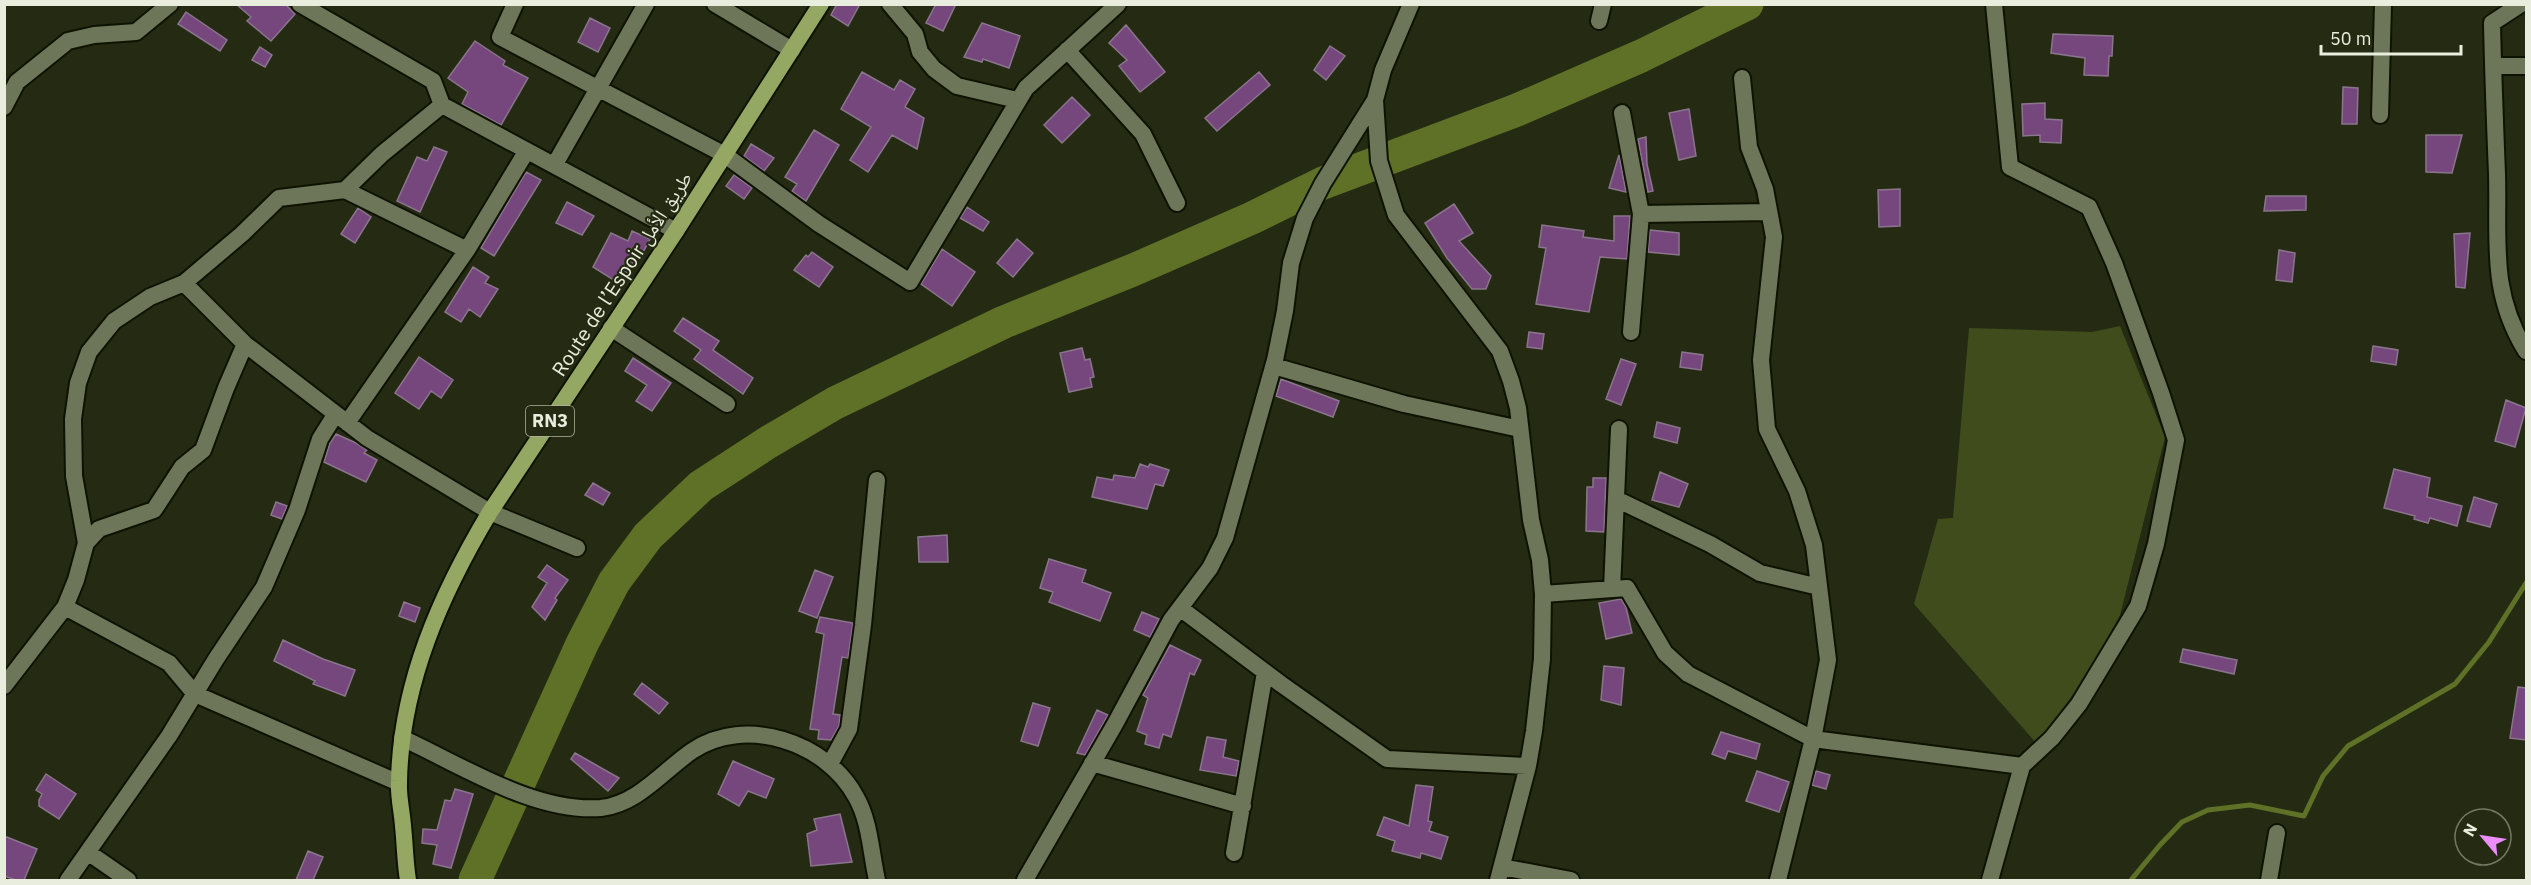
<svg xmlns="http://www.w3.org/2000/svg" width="2531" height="885" font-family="'IBM Plex Sans','Noto Naskh Arabic',sans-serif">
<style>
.green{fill:#404c1c}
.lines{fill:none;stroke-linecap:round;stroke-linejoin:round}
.stream{stroke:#5f7027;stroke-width:5}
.river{stroke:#5f7027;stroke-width:33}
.building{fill:#75477d;stroke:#8a758d;stroke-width:1.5}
.minor-casing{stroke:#0e1300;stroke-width:20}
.trunk-casing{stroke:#0e1300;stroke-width:20}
.minor{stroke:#6e765a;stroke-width:16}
.trunk{stroke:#95a863;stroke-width:16}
.labels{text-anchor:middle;stroke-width:4.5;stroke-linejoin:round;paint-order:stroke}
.shield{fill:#252b12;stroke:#aeb3a0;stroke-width:1.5}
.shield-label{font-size:18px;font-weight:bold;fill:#e8eddd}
.street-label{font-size:20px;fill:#e8eddd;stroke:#252b12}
</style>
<rect width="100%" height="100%" fill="#252b12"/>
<path class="green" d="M2120 326 2165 437 2120 615 2095 663 2038 745 1914 604 1938 519 1953 518 1969 328 2092 332Z"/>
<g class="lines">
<path class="stream" d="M2131 880 2160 845 2182 822 2208 810 2250 805 2304 816 2323 776 2348 746 2455 684 2489 642 2526 583"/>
<path class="river" d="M475 880 582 644 614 582 648 536 701 486 767 443 835 403 1004 322 1133 270 1252 218 1323 183 1517 110 1641 56 1747 4"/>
</g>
<path class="building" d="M236 4H285L295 14 271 41 247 21 251 17Z
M837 4H860L848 26 831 15Z
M936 4H956L943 31 926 23Z
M186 12 227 40 220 51 178 24Z
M590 18 610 28 598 52 578 42Z
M982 23 1020 36 1009 68 983 59 982 62 964 57Z
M1126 25 1165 72 1140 92 1119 66 1127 60 1109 43Z
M2053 34 2113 36 2112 56H2109L2108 76 2084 75 2085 58 2051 53Z
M475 41 505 61 503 65 528 78 501 125 462 104 468 92 448 78Z
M1330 46 1345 56 1326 80 1314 70Z
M260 47 272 55 265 67 252 60Z
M862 72 894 90 900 80 915 89 905 107 924 118 917 149 892 135 868 172 850 160 871 127 841 109Z
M1259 72 1270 85 1217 131 1205 118Z
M2343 87 2358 88 2357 124H2342Z
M1072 97 1090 115 1062 143 1044 125Z
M2045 103V119L2062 120 2061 143 2040 142V135L2023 136 2022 104Z
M1689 109 1696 156 1679 160 1669 113Z
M814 130 839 145 806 201 792 191 797 184 785 177Z
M2426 135H2462L2452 173 2426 172Z
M1646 137 1647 164 1653 191 1648 192 1638 139Z
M751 144 774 158 764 171 744 156Z
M434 147 447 152 420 212 397 201 417 157 427 161Z
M1619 155 1626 192 1609 188Z
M526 172 541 180 494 256 481 248Z
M734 175 752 188 744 199 726 186Z
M1900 189V226L1879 227 1878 190Z
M2266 196H2306V210L2264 211Z
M567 202 594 216 582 235 556 223Z
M1454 204 1473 233 1459 241 1491 276 1486 289H1472L1447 258 1425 223Z
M967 207 989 222 983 231 960 218Z
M358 208 371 217 355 243 341 234Z
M1614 216H1630L1627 259 1600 257 1589 312 1536 304 1546 248 1539 247 1542 225 1584 231 1583 237 1614 241Z
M1650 230 1679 233V255L1648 252Z
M632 231 650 239 640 258 637 256 620 284 593 267 611 233 628 241Z
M2470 233 2465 288 2456 287 2454 234Z
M1017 239 1033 253 1013 277 997 263Z
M942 249 975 272 952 306 921 284Z
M2279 250 2295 253 2292 282 2276 280Z
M812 252 833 267 819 287 794 270 806 255 808 257Z
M473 267 489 277 485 283 498 289 480 317 469 309 461 322 445 312Z
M683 318 719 341 713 350 753 378 743 394 694 359 701 350 674 331Z
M1529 332 1544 334 1542 349 1527 347Z
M2373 346 2398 350 2396 365 2371 361Z
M1082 348 1085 360 1090 359 1094 377 1090 378 1092 387 1069 392 1060 353Z
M1682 352 1703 355 1701 370 1680 367Z
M419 357 453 380 441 398 431 391 419 409 395 393Z
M633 358 671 383 652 411 636 401 647 385 625 371Z
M1621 359 1636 364 1621 405 1606 399Z
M1281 379 1339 401 1333 417 1276 396Z
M2506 400 2526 408 2515 447 2495 441Z
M1657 422 1680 428 1677 443 1654 437Z
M336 434 356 443 367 450 364 453 377 460 366 482 324 462 330 443Z
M1140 464 1148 467 1150 464 1169 470 1163 486 1155 484 1147 509 1092 497 1097 477 1113 480 1114 475 1135 478Z
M2394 469 2430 478 2427 497 2462 506 2457 526 2430 518 2428 523 2414 519 2415 516 2384 508Z
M1660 472 1688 484 1679 507 1652 500Z
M1593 478H1606L1604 532 1586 531 1587 487H1593Z
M593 483 610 493 603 505 585 495Z
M2474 497 2497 504 2490 527 2467 521Z
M276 502 287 506 282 519 271 515Z
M947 535 948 562H919L918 537Z
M1049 559 1086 570 1082 582 1111 593 1100 621 1049 602 1053 592 1040 588Z
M547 565 568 580 555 598 557 600 545 620 532 607 547 583 538 577Z
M815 570 833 577 817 618 799 611Z
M1621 599 1626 607 1632 633 1606 639 1599 603Z
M404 602 420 608 415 622 399 616Z
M1142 612 1159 619 1150 637 1134 630Z
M820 617 853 623 848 658 842 657 833 714 840 715 839 726 831 740 818 739 819 730 810 729 824 634 816 632Z
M283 640 323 659 355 670 345 696 313 684 315 681 274 661Z
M1170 645 1201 660 1194 675 1190 673 1171 737 1163 734 1159 748 1145 744 1147 735 1137 731 1148 698 1143 695Z
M2183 649 2237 660 2234 674 2180 662Z
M1604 666 1624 668 1621 705 1601 700Z
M642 683 668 703 659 714 634 694Z
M2518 687 2526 688V740L2510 738Z
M1033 703 1050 708 1038 746 1021 741Z
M1097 710 1108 715 1085 755 1077 753Z
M1721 732 1760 744 1756 759 1728 751 1725 759 1712 754Z
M1207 737 1226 740 1223 757 1239 761 1236 776 1200 770Z
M575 753 619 778 608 791 571 759Z
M733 761 774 779 766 798 748 791 739 806 718 794Z
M1757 771 1789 782 1779 812 1746 801Z
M1816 771 1830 775 1826 789 1812 785Z
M46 774 76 794 59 819 39 806V800L42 794 36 790Z
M1416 785 1433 787 1428 821 1432 822 1429 831 1448 837 1441 859 1421 853 1420 858 1392 851 1395 841 1377 835 1384 817 1409 826Z
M455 789 473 794 451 868 433 864 437 845 422 843 423 829 437 830 445 800 451 801Z
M840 814 852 862 811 866 807 834 817 830 814 819Z
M4 836 37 849 24 880H16L4 876Z
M308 851 323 857 313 880H296Z"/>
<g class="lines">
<g class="minor-casing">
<path id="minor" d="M300 4 433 81 442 105 676 231
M515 4 500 37 725 155 819 224 910 282 1026 88 1118 4
M715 4 792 50
M890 4 915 34 920 52 934 69 957 86 1017 100
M1411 4 1383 70 1375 100 1379 161 1396 215 1500 351 1511 381 1518 408 1531 520 1540 560 1543 594 1542 659 1534 731 1528 766 1498 880
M2521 4 2492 23C2493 73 2495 124 2497 174 2499 240 2489 291 2526 351
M1599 21 1603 4
M1067 50 1143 134 1177 203
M2493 66H2526
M1742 78 1749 147 1765 189 1774 237 1761 360 1767 429 1797 491 1814 545 1828 660 1813 739 1778 880
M4 107 17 82 68 41 94 35 136 32 170 4
M1622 113 1641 214
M2380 115 2383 4
M555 164 646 4
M345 190 467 250
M184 283 245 344 367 438 490 512 577 548
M611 328 727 404
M1631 332 1641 214 1769 212
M1274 366 1404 404 1520 429
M347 423 467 250 526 152
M1616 499 1710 544 1760 573 1819 587
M86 543 74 476 73 419 78 383 89 352 114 321 150 297 184 283 242 234 279 198 345 190 382 154 442 105
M1612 589 1619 429
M1543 594 1627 588 1665 653 1688 674 1813 739 2022 766
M65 607 169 663 195 694 399 783
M1180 608 1281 684 1387 759 1528 766
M4 686 65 607 76 580 86 543 99 529 154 510 182 467 203 450 226 388 245 344
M402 738C461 765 534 813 601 808 638 804 664 770 692 751 745 715 827 742 856 797 870 821 871 854 877 880
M1092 763 1243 806
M830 764 849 729 863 625 877 480
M89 853 128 880
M1234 853 1265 672
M1502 867 1571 880
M68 880 169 736 216 659 264 587 297 510 320 439 335 415
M1025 880 1115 724 1171 620 1210 568 1225 538 1275 360 1285 311 1291 263 1305 218 1323 183 1375 100
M1990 880 2022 766 2052 738 2079 704 2138 606 2156 544 2176 440 2161 393 2114 263 2089 207 2010 167 1994 4
M2269 880 2277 833"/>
</g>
<g class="trunk-casing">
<path id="trunk" d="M408 880C405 862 405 844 403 826 402 811 398 796 399 781 401 683 441 594 490 512L676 231 821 4"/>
</g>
<use href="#minor" class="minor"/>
<use href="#trunk" class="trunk"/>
</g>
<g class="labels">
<rect class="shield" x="526" y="406" width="48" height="30" rx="4.5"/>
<g class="shield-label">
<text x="550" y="427">RN3</text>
</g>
<g class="street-label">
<text transform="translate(622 274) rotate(-57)" y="7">Route de l’Espoir طريق الأمل</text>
</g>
</g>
<rect width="2531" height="885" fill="none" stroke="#e8eddd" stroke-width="12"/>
<g transform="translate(2483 837) rotate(299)"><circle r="28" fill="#252b12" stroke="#737963" stroke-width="1.5"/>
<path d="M0-4.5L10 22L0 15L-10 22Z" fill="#eb8dfb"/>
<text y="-9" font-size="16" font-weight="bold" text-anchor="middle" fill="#e8eddd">N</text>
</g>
<path d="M2321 45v9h140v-9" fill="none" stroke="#e8eddd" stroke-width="3"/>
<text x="2330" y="45" font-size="18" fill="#e8eddd" stroke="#252b12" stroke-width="4.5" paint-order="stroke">50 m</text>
</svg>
